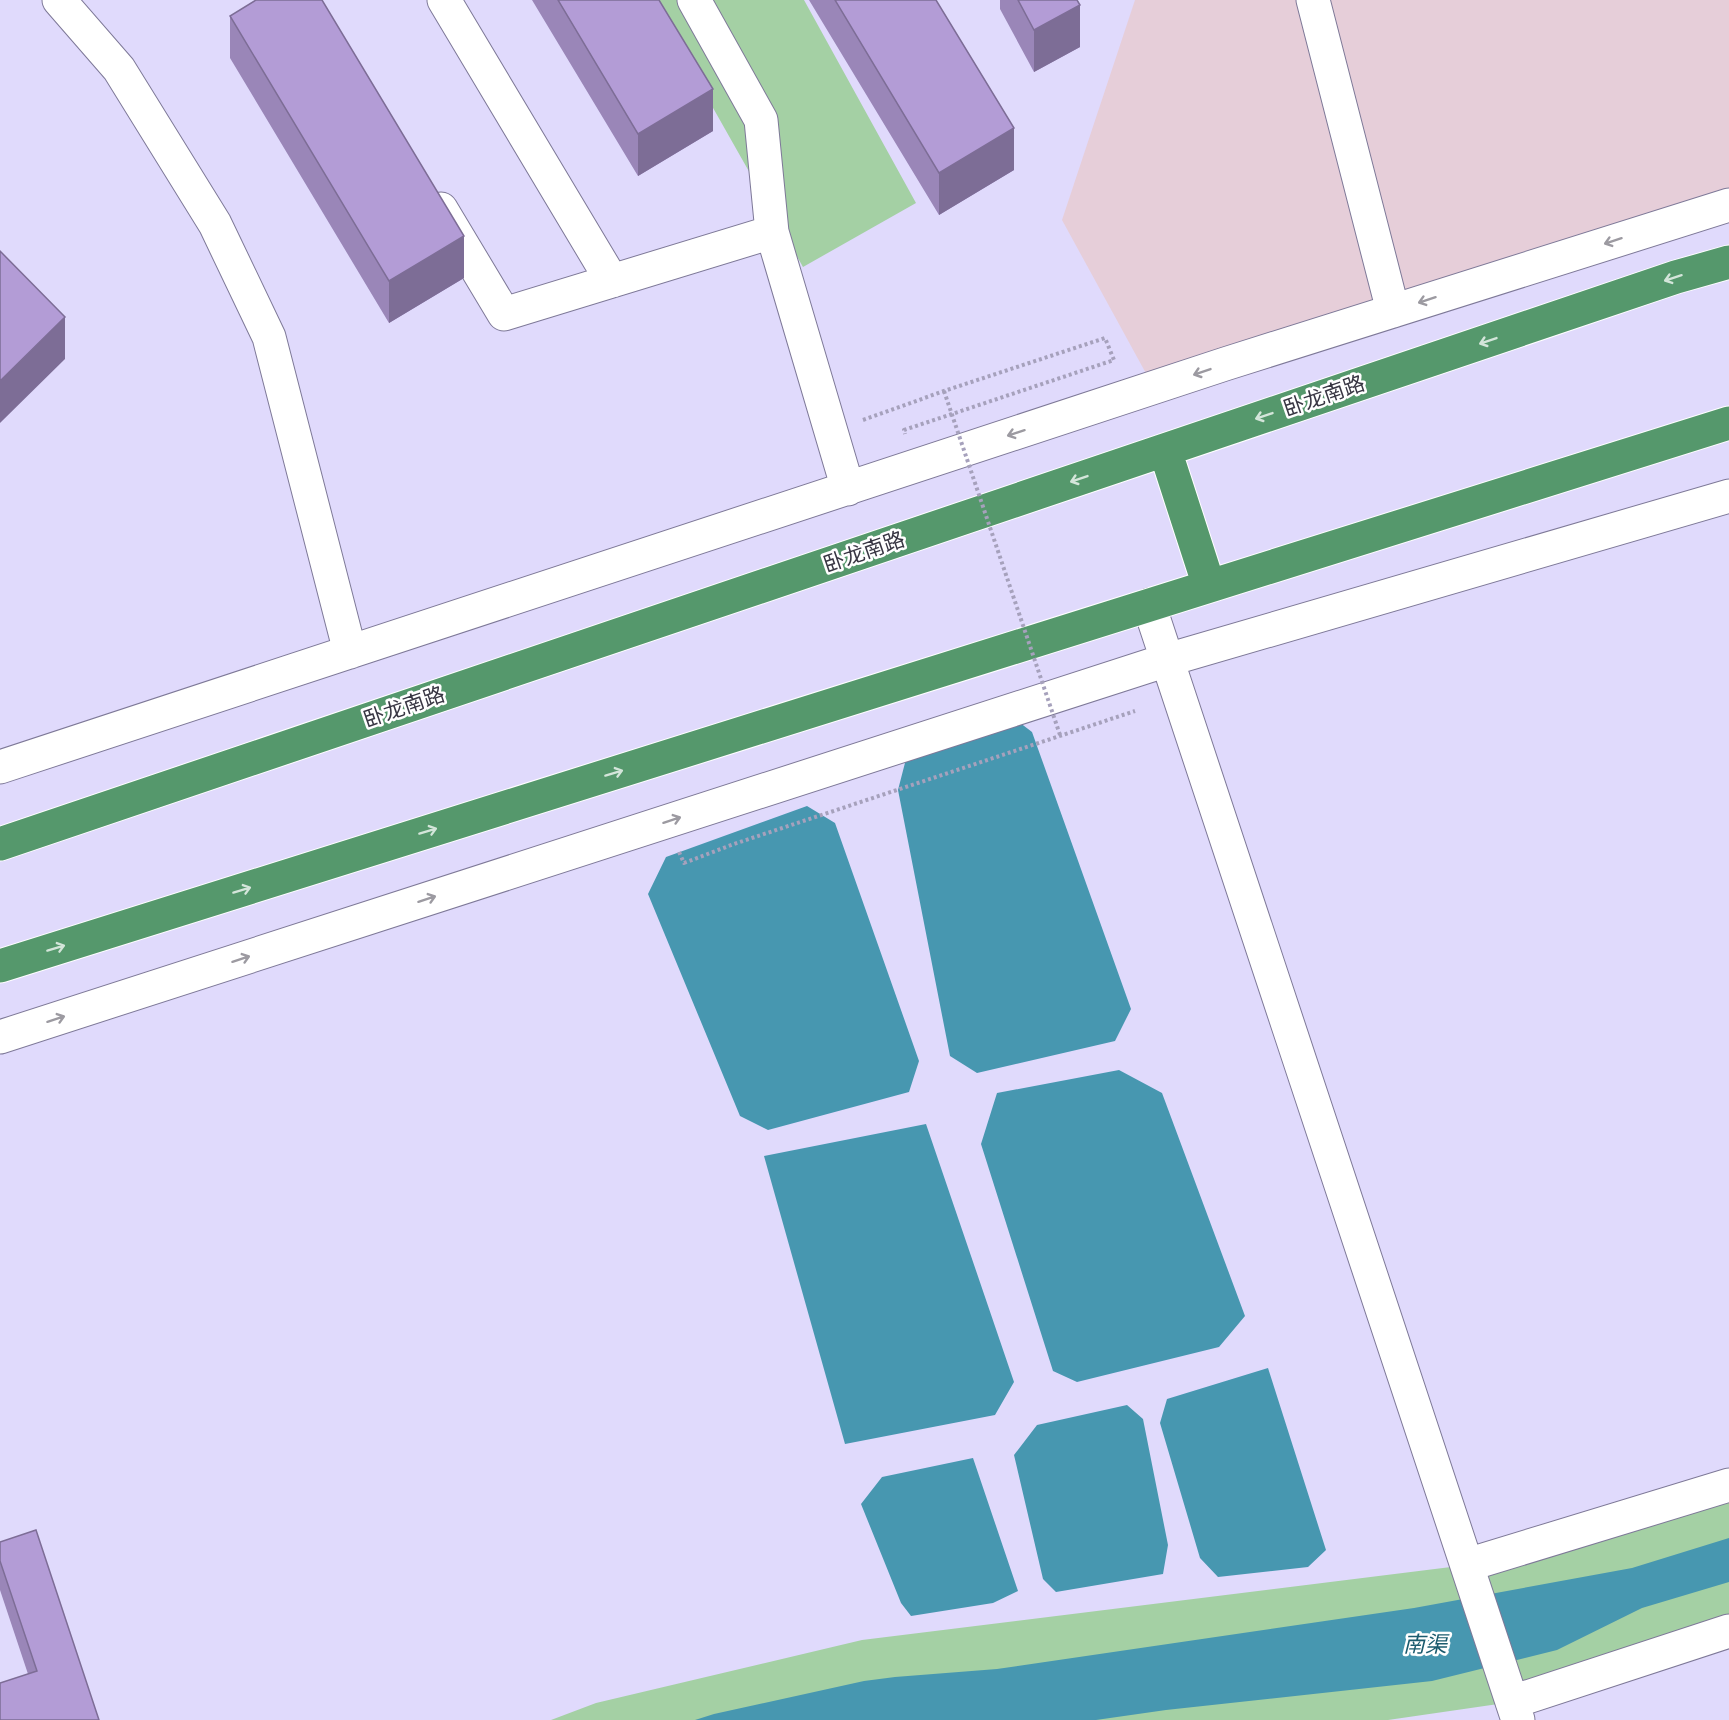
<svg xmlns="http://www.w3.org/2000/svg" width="1729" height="1720" font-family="'Zilla Slab','Noto Sans SC',serif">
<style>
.industrial{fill:#e6ced9}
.green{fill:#a4d0a4}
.water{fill:#4797b0}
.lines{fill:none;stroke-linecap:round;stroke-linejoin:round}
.minor-casing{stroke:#7e7998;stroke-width:35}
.highway-casing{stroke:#fff;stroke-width:35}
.path{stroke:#a6a1bc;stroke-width:4;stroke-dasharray:3 3;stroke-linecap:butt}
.minor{stroke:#fff;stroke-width:33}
.highway{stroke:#55986c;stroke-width:33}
.path-bridge{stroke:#a6a1bc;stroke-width:4;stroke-dasharray:3 3;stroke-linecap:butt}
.wall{fill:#9a86b8}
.shaded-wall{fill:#7d6d96}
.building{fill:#b39cd6;stroke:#7d6d96;stroke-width:1.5}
.oneway{stroke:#9c9aa1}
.oneway2{stroke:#d4e5da}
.labels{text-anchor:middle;stroke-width:5;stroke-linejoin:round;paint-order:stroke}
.street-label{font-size:21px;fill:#383643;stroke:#fff}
.water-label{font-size:22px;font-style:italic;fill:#1b5b6e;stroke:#fff}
</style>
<rect width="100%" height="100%" fill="#e0dafc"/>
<path class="industrial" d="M1135 0H1729V205L1154 388 1062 220Z"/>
<path class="green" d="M652 0H804L916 203 803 267Z
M1729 1485V1631L1512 1702 1388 1720H551L596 1703 862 1640 1467 1565Z"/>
<path class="water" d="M1015 719 1032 732 1131 1009 1115 1041 977 1073 950 1056 898 790 906 759Z
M807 806 835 823 919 1061 909 1092 768 1130 740 1116 648 894 666 857Z
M1119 1070 1162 1093 1245 1316 1219 1347 1077 1382 1053 1371 981 1144 997 1093Z
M926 1124 1014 1382 995 1415 845 1444 764 1156Z
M1268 1368 1326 1550 1308 1567 1218 1577 1200 1558 1160 1423 1167 1399Z
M1127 1405 1143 1419 1168 1545 1163 1574 1056 1592 1043 1579 1014 1455 1037 1425Z
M973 1458 1018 1591 993 1603 911 1616 901 1603 861 1504 882 1477Z
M1729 1538V1582L1642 1608 1557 1650 1432 1681 1166 1710 1096 1720H695L714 1714 864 1681 895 1677 997 1669 1414 1608 1632 1568Z"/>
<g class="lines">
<g class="minor-casing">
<path id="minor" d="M59 0 119 69 215 224 269 337 350 652
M444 0 612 281
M694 0 761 120 772 232
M1313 0 1393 311
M441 209 504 314 772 232 848 489
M1149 605 1518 1720
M0 767 1225 364 1729 205
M0 1037 1167 660 1729 496
M1467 1565 1729 1485
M1512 1702 1729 1631"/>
</g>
<g class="highway-casing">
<path id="highway" d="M1165 450 1209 586
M0 844 1676 277 1729 262
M0 966 1729 423"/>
</g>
<path class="path" d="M863 420 944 391 1105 338 1114 360 904 430 905 434
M679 852 684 863 734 844 1135 711"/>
<use href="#minor" class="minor"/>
<use href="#highway" class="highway"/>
<path class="path-bridge" d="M944 391 1060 735"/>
</g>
<path class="wall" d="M532 0H659L713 131 638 176Z
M809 0H936L1014 170 939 215Z
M1000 0H1077L1080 47 1034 72 1000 9Z
M230 16 464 278 389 323 230 58Z
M0 1542 99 1720 28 1674 0 1590Z"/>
<path class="shaded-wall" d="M1080 5V47L1034 72V30Z
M713 89V131L638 176V134Z
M1014 128V170L939 215V173Z
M464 236V278L389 323V281Z
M65 317V359L0 423V381Z"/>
<path class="building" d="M256 0H322L464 236 389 281 230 16Z
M558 0H659L713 89 638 134Z
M835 0H936L1014 128 939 173Z
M1018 0H1077L1080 5 1034 30Z
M0 251 65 317 0 381Z
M36 1530 99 1720H0V1683L37 1671 0 1561V1542Z"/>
<defs><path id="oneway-shaft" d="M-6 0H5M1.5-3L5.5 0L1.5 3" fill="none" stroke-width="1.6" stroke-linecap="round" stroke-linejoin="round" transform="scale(1.5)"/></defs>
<g class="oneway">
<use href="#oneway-shaft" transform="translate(1613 241) rotate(162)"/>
<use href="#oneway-shaft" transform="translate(1427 300) rotate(162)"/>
<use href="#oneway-shaft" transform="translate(1202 372) rotate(161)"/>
<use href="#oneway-shaft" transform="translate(1016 433) rotate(162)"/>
<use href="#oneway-shaft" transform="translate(672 820) rotate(-18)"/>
<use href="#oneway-shaft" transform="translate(427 899) rotate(-18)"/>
<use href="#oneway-shaft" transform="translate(241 959) rotate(-18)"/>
<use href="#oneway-shaft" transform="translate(56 1019) rotate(-18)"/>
</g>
<g class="oneway2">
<use href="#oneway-shaft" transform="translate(1673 278) rotate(162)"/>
<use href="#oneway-shaft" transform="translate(1488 341) rotate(161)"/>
<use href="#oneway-shaft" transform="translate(1264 416) rotate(161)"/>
<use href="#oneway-shaft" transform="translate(1079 479) rotate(161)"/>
<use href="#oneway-shaft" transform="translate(614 773) rotate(-17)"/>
<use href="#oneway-shaft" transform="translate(428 831) rotate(-17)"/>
<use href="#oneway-shaft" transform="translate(242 890) rotate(-17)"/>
<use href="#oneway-shaft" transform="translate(56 948) rotate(-17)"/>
</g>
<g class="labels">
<g class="street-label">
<text transform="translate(1324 396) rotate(-19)" y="7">卧龙南路</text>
<text transform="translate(864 552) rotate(-19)" y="7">卧龙南路</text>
<text transform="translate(404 707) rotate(-19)" y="7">卧龙南路</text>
</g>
<g class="water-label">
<text x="1425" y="1652">南渠</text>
</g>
</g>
</svg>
